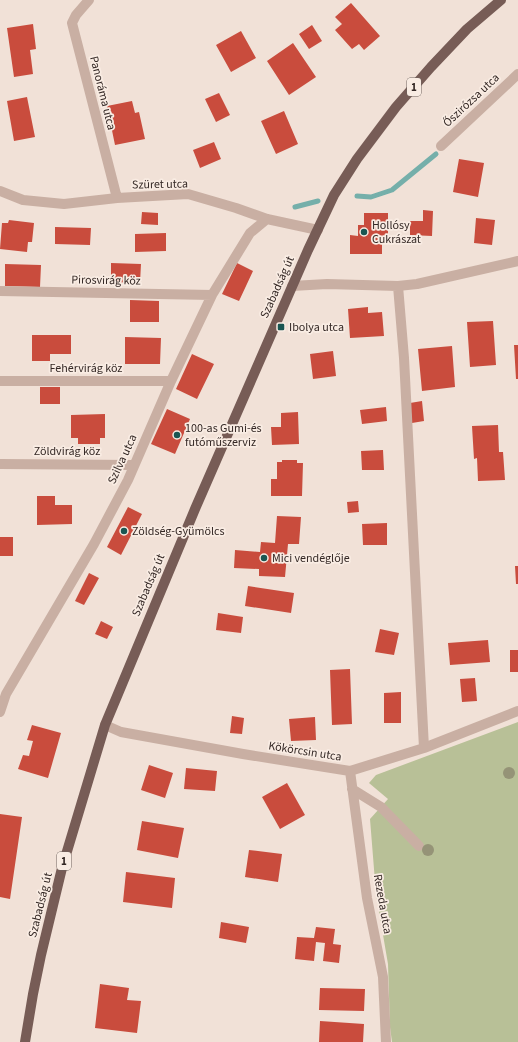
<svg xmlns="http://www.w3.org/2000/svg" width="518" height="1042" font-family="'Source Sans 3',sans-serif">
<style>
.green{fill:#b8c097}
.lines{fill:none;stroke-linecap:round;stroke-linejoin:round}
.stream{stroke:#75afaa;stroke-width:5}
.building{fill:#c94c3d}
.minor{stroke:#c9afa3;stroke-width:10}
.major{stroke:#775c56;stroke-width:10}
.tree{fill:#959377}
.poi-dot{fill:#1a5652;stroke:#f9ece3;stroke-width:1.5}
.labels{text-anchor:middle;stroke-width:3.5;stroke-linejoin:round;paint-order:stroke}
.shield{fill:#f9ece3;stroke:#6f635e;stroke-width:1}
.shield-label{font-size:11px;font-weight:bold;fill:#342825}
.street-label{font-size:12px;fill:#342825;stroke:#f9ece3}
.poi-label{font-size:12px;fill:#342825;stroke:#f9ece3;text-anchor:start}
</style>
<rect width="100%" height="100%" fill="#f1e1d7"/>
<path class="green" d="M518 722V1042H392L390 1027 388 964 376 894 370 819 388 799 369 783 376 775Z"/>
<g class="lines">
<path class="stream" d="M357 196 371 197 392 190 436 154
M295 207 318 201"/>
</g>
<path class="building" d="M351 3 380 36 364 50 359 44 352 49 335 30 342 24 335 17Z
M33 24 36 49 30 50 33 74 14 77 7 28Z
M312 25 322 41 309 49 299 34Z
M241 31 256 58 231 72 216 45Z
M293 43 316 77 289 95 267 61Z
M219 93 230 115 216 122 205 99Z
M27 97 35 137 14 141 7 101Z
M132 101 135 113 139 112 145 139 115 145 107 106Z
M284 111 298 144 276 154 261 121Z
M214 142 221 159 200 168 193 150Z
M459 159 484 163 478 197 453 192Z
M423 210 433 211 432 236 410 235V221H423Z
M142 212 158 213V225L141 224Z
M364 213H388V241L382 242V254H350V235L358 236V225H364Z
M476 218 495 220 492 245 474 243Z
M9 220 34 223 32 242H28L27 252 0 249 2 223H8Z
M55 227 91 228 90 245 55 244Z
M166 233V251L135 252V234Z
M111 263 141 264 140 283 111 282Z
M237 263 253 271 239 301 222 294Z
M5 264 41 265 40 287 5 286Z
M130 300 159 301V322H130Z
M368 307V313L382 312 384 336 350 338 348 309Z
M493 321 496 365 470 367 467 322Z
M32 335H71V354H50V361H32Z
M125 337 161 338 160 364H125Z
M514 345H518V379H516Z
M452 346 455 387 422 391 418 349Z
M333 351 336 376 313 379 310 354Z
M192 354 214 364 197 399 176 389Z
M40 387H60V404H40Z
M422 401 424 421 412 423 410 403Z
M386 407 387 421 362 424 360 410Z
M167 409 190 419 175 454 151 444Z
M298 412 299 444 272 445 271 427H281V413Z
M105 414V438H100V444H78V438H71V415Z
M498 425 499 452H503L505 480 478 481 477 458 474 459 472 426Z
M383 450 384 470H362L361 451Z
M282 460H297V463H303L302 496H271V479H277V462H282Z
M37 496H55V505H72V524L37 525Z
M358 501 359 512 348 513 347 502Z
M128 507 142 514 121 555 107 547Z
M277 516 301 517 299 544H288L285 577 259 576V569L234 568 235 550 260 552 261 542 275 543Z
M387 523V545H363L362 524Z
M0 537H13V556H0Z
M515 566H518V584H516Z
M89 573 99 578 84 605 75 601Z
M248 586 294 593 291 613 245 606Z
M218 613 243 617 241 633 216 630Z
M101 621 113 627 107 639 95 634Z
M380 629 399 633 394 655 375 652Z
M488 640 490 662 450 665 448 643Z
M510 650H518V672H510Z
M350 669 352 724 332 725 330 670Z
M475 678 477 701 462 702 460 679Z
M401 692V723H384V693Z
M232 716 244 718 242 734 230 733Z
M315 717 316 740 291 741 289 719Z
M32 725 61 733 48 778 18 769 23 755 29 756 33 741 27 740Z
M149 765 173 773 165 798 141 790Z
M186 768 217 771 215 791 184 789Z
M287 783 305 815 280 829 262 797Z
M0 814 22 817 10 899 0 897Z
M142 821 184 828 178 858 137 850Z
M249 850 282 854 278 882 245 877Z
M126 872 175 878 172 908 123 902Z
M221 922 249 927 246 943 219 938Z
M316 927 335 929 333 944 341 945 339 963 323 961 325 943 316 942 314 961 295 959 297 937 314 938Z
M100 984 129 988 127 1000 141 1001 137 1033 95 1028Z
M320 988 365 989 364 1011 319 1010Z
M320 1021 364 1024 363 1042H319Z"/>
<g class="lines">
<path class="minor" d="M89 0 76 15 72 23 117 198
M441 146 518 74
M0 191 23 200 64 204 117 198 188 194 236 208 267 219 318 230
M292 286 327 284 398 286 417 284 518 261
M398 286 404 358 424 748
M0 291 212 295
M0 381H171
M0 464 134 465
M0 712 6 694 94 544 128 480 171 381 212 295 250 233 267 219
M105 725 121 732 243 754 350 771 424 748 518 711
M350 771 367 898 383 977 386 1042
M352 789 381 807 419 846"/>
<path class="major" d="M25 1042 33 994 41 955 62 868 105 725 195 509 308 250 334 195 357 159 396 107 431 67 467 29 501 0"/>
</g>
<g class="tree">
<circle cx="509" cy="773" r="6"/>
<circle cx="428" cy="850" r="6"/>
</g>
<g class="poi-dot">
<circle cx="364" cy="232" r="4"/>
<rect x="277" y="323" width="8" height="8" rx="2"/>
<circle cx="177" cy="435" r="4"/>
<circle cx="124" cy="531" r="4"/>
<circle cx="264" cy="558" r="4"/>
</g>
<g class="labels">
<g class="shield">
<rect x="407" y="78" width="14" height="18" rx="3"/>
<rect x="57" y="852" width="14" height="18" rx="3"/>
</g>
<g class="shield-label">
<text x="414" y="91">1</text>
<text x="64" y="865">1</text>
</g>
<g class="street-label">
<text transform="translate(103 93) rotate(76)" y="4">Panoráma utca</text>
<text transform="translate(471 100) rotate(-43)" y="4">Őszirózsa utca</text>
<text transform="translate(160 184) rotate(-1)" y="4">Szüret utca</text>
<text transform="translate(106 280) rotate(1)" y="4">Pirosvirág köz</text>
<text transform="translate(277 287) rotate(-66)" y="4">Szabadság út</text>
<text x="86" y="372">Fehérvirág köz</text>
<text x="67" y="455">Zöldvirág köz</text>
<text transform="translate(122 459) rotate(-65)" y="4">Szilva utca</text>
<text transform="translate(148 585) rotate(-67)" y="4">Szabadság út</text>
<text transform="translate(305 751) rotate(9)" y="4">Kökörcsin utca</text>
<text transform="translate(383 904) rotate(80)" y="4">Rezeda utca</text>
<text transform="translate(40 905) rotate(-76)" y="4">Szabadság út</text>
</g>
<g class="poi-label">
<text x="372" y="229">Hollósy<tspan x="372" dy="14">Cukrászat</tspan></text>
<text x="289" y="331">Ibolya utca</text>
<text x="185" y="432">100-as Gumi-és<tspan x="185" dy="14">futóműszerviz</tspan></text>
<text x="132" y="535">Zöldség-Gyümölcs</text>
<text x="272" y="562">Mici vendéglője</text>
</g>
</g>
</svg>
